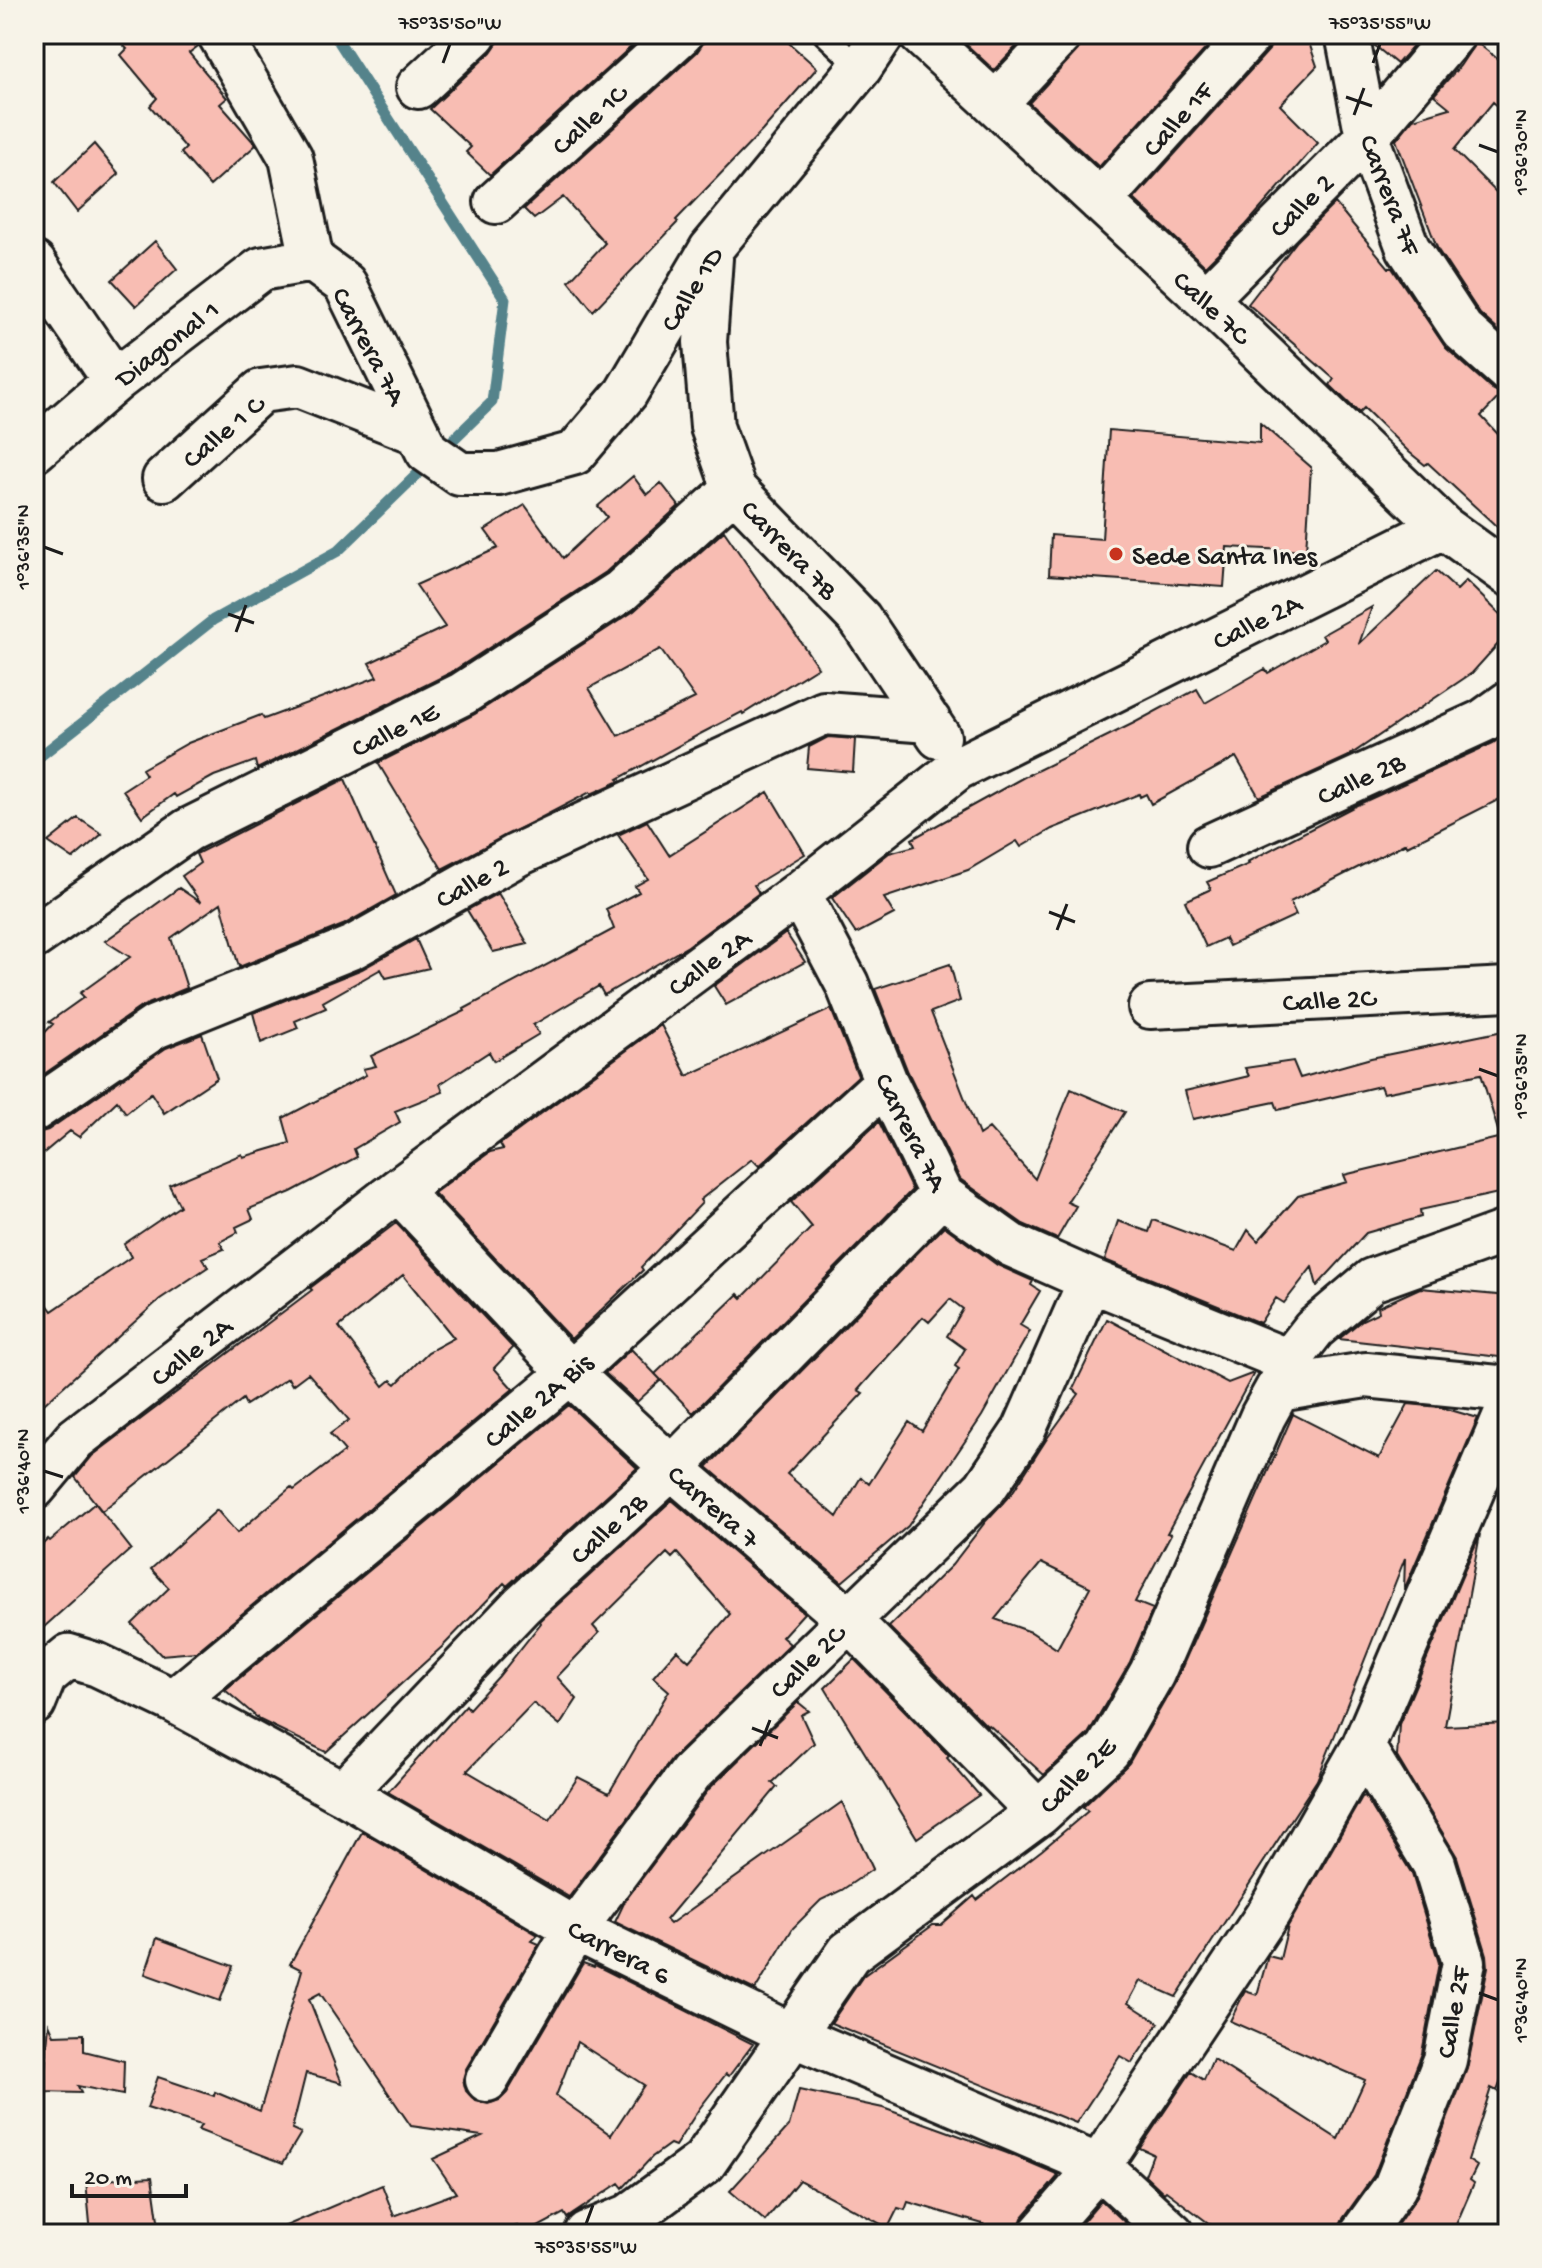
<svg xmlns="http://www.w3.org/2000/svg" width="1542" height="2268" font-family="'Gochi Hand',sans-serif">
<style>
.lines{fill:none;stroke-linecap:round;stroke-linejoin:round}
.stream{stroke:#54838b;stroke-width:11}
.building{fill:#f8bdb3;stroke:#1c1c1c;stroke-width:2;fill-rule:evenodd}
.service-casing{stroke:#1c1c1c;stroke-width:26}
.minor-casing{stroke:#1c1c1c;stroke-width:48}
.tertiary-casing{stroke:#1c1c1c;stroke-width:50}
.service{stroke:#f7f3e8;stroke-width:20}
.minor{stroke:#f7f3e8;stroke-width:42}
.tertiary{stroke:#f7f3e8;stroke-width:44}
.ticks{fill:none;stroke:#1c1c1c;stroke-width:3}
.poi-dot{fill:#c8321e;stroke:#f7f3e8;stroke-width:3}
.labels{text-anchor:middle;stroke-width:6;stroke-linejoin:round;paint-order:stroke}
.street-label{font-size:28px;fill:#1c1c1c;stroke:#f7f3e8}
.poi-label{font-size:28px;fill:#1c1c1c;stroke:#f7f3e8;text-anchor:start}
.neatline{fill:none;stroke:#1c1c1c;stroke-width:3}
.ticks-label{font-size:20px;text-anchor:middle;fill:#1c1c1c}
</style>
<rect width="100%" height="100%" fill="#f7f3e8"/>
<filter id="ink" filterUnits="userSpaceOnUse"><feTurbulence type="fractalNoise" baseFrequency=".0125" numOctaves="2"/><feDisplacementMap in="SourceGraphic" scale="16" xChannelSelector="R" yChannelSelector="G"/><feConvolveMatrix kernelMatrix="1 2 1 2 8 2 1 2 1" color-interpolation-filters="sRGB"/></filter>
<g filter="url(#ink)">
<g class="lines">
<path class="stream" d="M34 761 213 620 338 551 492 402 505 299 334 34"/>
</g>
<path class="building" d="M113 34H195L198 46 189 53 227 98 220 104 256 145 210 186 181 153 186 148 150 106 157 98 121 55 127 49Z
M498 34H645L490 175 466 152 471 147 430 109 491 52 498 42Z
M704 34H779L817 68 762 131 676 220 678 222 593 311 569 281 605 243 563 197 534 219 524 209 697 52 704 42Z
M955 34H1028L994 70Z
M1084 34H1219L1099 167 1029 103 1078 50Z
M1274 34H1306L1317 66 1280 105 1318 143 1246 225 1205 266 1134 199 1269 50Z
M1371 34H1423L1397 64 1374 45Z
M1476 42 1508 67V115L1493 102 1454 150 1508 204V339L1480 314 1438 250 1396 140 1413 119 1450 108 1434 95 1460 66Z
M94 144 119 174 77 212 54 182Z
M1335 203 1389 268H1392L1446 348 1492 389 1502 394 1481 416 1508 445V537L1428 463 1425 465 1409 452 1364 408 1359 413 1330 385 1334 379 1248 304 1297 241Z
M155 241 177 269 136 306 112 280Z
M1260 423 1311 467 1306 551 1227 547 1224 587 1049 575 1051 535 1102 539 1109 430 1260 443Z
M633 476 647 495 661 483 679 506 606 572 450 673 257 769 255 761 214 776 176 797 174 794 142 817 123 790 146 775 142 769 188 743 261 715 264 719 377 677 369 663 445 627 416 585 498 548 485 530 525 505 563 558 607 517 598 506Z
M724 531 818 667 743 714 742 712 700 734 618 779 620 781 591 794 590 792 442 869 378 763 475 714 634 611ZM660 649 695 698 618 736 589 688Z
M1436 571 1457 590 1466 581 1508 622V633L1472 673 1347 757 1259 797 1236 757 1151 804 1146 794 1140 797 1139 794 1052 829 1021 847 1017 841 968 870 884 898 894 914 856 934 832 898 889 853 915 846 912 839 1026 776 1134 723 1197 689 1205 703 1265 669 1268 673 1325 640 1322 635 1372 607 1359 644Z
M1508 733V795L1407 846 1406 843 1290 902 1296 915 1229 946 1225 938 1206 947 1185 901 1211 889 1207 882 1249 864 1247 862 1357 805 1493 743Z
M828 737 855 739 853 772 807 768 809 747Z
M345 779 396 895 343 925 239 967 221 903 171 938 187 988 141 1007 34 1081V1044L53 1024 49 1022 84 997 80 993 130 957 105 941 179 888 201 903 182 876 200 863 196 854Z
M768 792 805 854 754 885 759 893 688 946 604 995 599 986 533 1025 539 1034 494 1061 489 1052 440 1084 443 1092 395 1111 400 1122 354 1149 357 1157 291 1192 249 1209 253 1219 236 1227 238 1232 220 1242 224 1249 202 1258 208 1267 160 1299 34 1413V1286L52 1311 131 1257 124 1244 180 1206 169 1185 242 1154 243 1157 290 1143 283 1118 366 1075 363 1069 376 1066 371 1056 465 1011 464 1009 614 929 606 909 639 892 635 886 648 879 618 835 647 821 669 855Z
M78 818 102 834 73 859 48 842Z
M498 893 528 944 493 952 467 910Z
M786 933 805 962 726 1005 714 986Z
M416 939 429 968 386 978 381 969 323 1002 326 1008 295 1021 298 1028 261 1043 253 1013 362 969Z
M950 964 960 1001 931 1012 979 1135 989 1128 1035 1179 1071 1089 1125 1112 1067 1202 1076 1206 1057 1239 1023 1224 960 1179 908 1072 875 989Z
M831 1009 858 1076 759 1166 752 1159 700 1200 702 1203 641 1267 643 1270 571 1339 434 1193 490 1152 503 1149 500 1144 661 1025 687 1076Z
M1508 1030V1191L1420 1210 1421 1217 1366 1233 1317 1286 1312 1267 1284 1303 1276 1298 1260 1323 1105 1260 1118 1221 1149 1232 1153 1220 1236 1251 1248 1230 1258 1241 1298 1196 1347 1182 1344 1175 1506 1136 1500 1137 1481 1074 1383 1093 1380 1086 1278 1110 1275 1102 1193 1119 1185 1091 1249 1076 1245 1068 1293 1061 1300 1078 1371 1058Z
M202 1034 217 1078 164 1113 151 1093 126 1113 117 1101 79 1137 70 1131 34 1161V1134L48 1130 166 1048Z
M879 1122 912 1190 693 1413 655 1374 738 1294 742 1298 812 1227 791 1202Z
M396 1223 513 1348 494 1368 513 1389 196 1652 161 1655 132 1624 169 1588 151 1569 217 1510 237 1533 291 1487 294 1490 345 1451 330 1434 349 1420 308 1373 292 1385 288 1378 246 1405 243 1399 102 1511 75 1477 92 1456 312 1290 310 1288ZM403 1275 454 1338 428 1352 396 1384 391 1380 384 1386 339 1327Z
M944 1226 997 1265 1033 1281 1031 1285 1040 1291 1020 1325 1030 1331 982 1416 908 1526 842 1582 707 1467ZM950 1299 963 1309 947 1336 965 1349 955 1366 959 1369 922 1431 909 1422 869 1484 861 1477 837 1517 787 1474 863 1393 858 1390 923 1317 929 1322Z
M1420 1288 1508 1296V1358L1339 1339 1362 1320 1379 1312 1378 1307Z
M1107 1319 1228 1383 1254 1373 1167 1533 1171 1534 1135 1602 1153 1609 1130 1662 1088 1734 1044 1775 989 1725 987 1726 889 1627 952 1565 986 1521 1012 1493 1048 1437 1079 1394 1073 1389ZM1041 1563 1090 1587 1057 1649 1031 1632 995 1619Z
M631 1349 661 1380 637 1402 605 1373Z
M1408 1404 1440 1407 1478 1418 1404 1590 1405 1558 1317 1780 1176 1997 1140 1981 1128 2003 1159 2023 1132 2063 1120 2056 1076 2123 831 2023 863 1976 933 1925H941L974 1896 977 1900 1042 1850 1088 1811 1083 1807 1129 1763 1175 1683 1293 1414 1379 1458Z
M569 1405 637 1468 507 1586 504 1583 443 1646 326 1752 260 1720 225 1690Z
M672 1500 804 1613 782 1637 790 1644 672 1759 569 1897 388 1792 466 1705 469 1709 499 1676 541 1623 540 1621ZM667 1553 672 1558 677 1553 730 1614 689 1661 677 1650 653 1677 669 1691 609 1793 578 1777 550 1820 467 1771 533 1703 560 1725 577 1699 557 1677 599 1633 593 1626Z
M95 1503 131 1549 34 1636V1553L48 1539 50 1541Z
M1480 1534 1445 1726 1508 1723V2062L1497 2091 1491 2088 1468 2160 1477 2166 1470 2180 1474 2183 1452 2234H1391L1417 2196 1467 2069 1488 1967 1487 1955 1457 1857 1397 1757 1399 1724Z
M854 1659 949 1756 947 1758 979 1795 917 1838 825 1688Z
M798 1702 809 1711 801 1715 814 1743 772 1783 777 1787 666 1920 670 1924 842 1802 873 1869 842 1890 821 1900 793 1928 755 1990 615 1922 625 1901 709 1789Z
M1365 1796 1412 1874 1439 1963 1422 2053 1374 2175 1342 2220 1337 2234H1223L1166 2191 1164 2193 1145 2175 1153 2154 1140 2148 1191 2072 1204 2080 1213 2059 1338 2139 1365 2080 1230 2021 1245 1991 1257 1995 1268 1956 1280 1959 1288 1926 1362 1797Z
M362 1832 538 1935 532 1941 539 1944 466 2069 463 2079 466 2091 476 2101 488 2104 500 2100 507 2093 583 1963 594 1967 595 1965 753 2044 729 2076 726 2074 699 2109 675 2146 670 2144 652 2157 623 2188 619 2183 567 2218 564 2213 525 2234H521L517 2226 492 2234H267L382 2185 394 2216 456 2193 433 2159 482 2136 411 2126 320 1993 309 1999 342 2083 306 2073 292 2129 301 2133 283 2163 198 2130 201 2125 147 2108 158 2077 214 2096 215 2092 260 2111 302 1970 290 1964ZM577 2042 644 2085 611 2135 556 2096Z
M157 1938 233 1966 220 2001 145 1974Z
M49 2024 54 2035 84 2034V2051L124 2061 123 2095 78 2086 81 2093 43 2092Z
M799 2090 883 2108 1007 2153 1059 2175 1022 2218 1017 2234H973L983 2224 908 2202 905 2210 898 2208 888 2228 799 2180 765 2221 730 2191 789 2126Z
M152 2177 160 2234H91L86 2181Z
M1101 2200 1132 2229 1129 2232 1131 2234H1072Z"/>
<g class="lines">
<g class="service-casing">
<path id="service" d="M824 34 860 68"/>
</g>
<g class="minor-casing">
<path id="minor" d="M219 34 291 158 312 260 345 284 427 451 460 474H499L575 453 626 393 711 249 860 68 883 34
M920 34 1206 299 1443 527 1508 574
M1347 34 1367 137 1408 248 1462 330 1508 371
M418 87 475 34
M996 103 1061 34
M1100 201 1251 34
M496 202 681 34
M711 258 705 342 712 427 734 489 860 619 939 737
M34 263 115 381
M1206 299 1367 137 1454 34
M34 451 115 381 261 269 312 260
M164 479 261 391 298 386 418 433
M1209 846 1483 721 1508 703
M799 893 847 984 886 1082 941 1195 1011 1245 1090 1280 1289 1361
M34 937 188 830 462 694 621 591 734 489
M1150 1007 1508 989
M34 1110 155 1027 353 947 517 855 824 713 929 721
M398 1190 570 1373 672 1468 848 1619 1039 1813
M1280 1385 1289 1361 1314 1329 1372 1280 1508 1231
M34 1488 75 1439 398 1190 799 893 958 768 1443 527
M174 1701 570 1373 886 1082
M34 1703 45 1676 69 1656 98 1665 174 1701 343 1793 575 1929 792 2035 1099 2166 1173 2234
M343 1793 522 1605 672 1468 941 1195
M487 2080 575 1929 691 1773 985 1488 1024 1430 1090 1280
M1040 2234 1099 2166 1269 1912 1363 1747 1508 1408
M1361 2234 1395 2187 1445 2060 1464 1962 1434 1864 1363 1747"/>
</g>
<g class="tertiary-casing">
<path id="tertiary" d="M587 2234 629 2217 704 2162 849 1953 1039 1813 1108 1750 1152 1673 1263 1416 1278 1389 1366 1375 1508 1389"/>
</g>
<use href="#service" class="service"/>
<use href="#minor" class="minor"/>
<use href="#tertiary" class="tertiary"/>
</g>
</g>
<path class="ticks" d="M443 63 450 44M1373 63 1380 44M1346 97 1372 106M1354 115 1364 88M1479 145 1498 152M44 547 63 554M228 614 254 623M236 632 246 605M1049 912 1075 922M1057 930 1067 904M1479 1069 1498 1076M44 1471 63 1477M752 1728 778 1738M760 1746 770 1720M1479 1993 1498 2000M586 2224 593 2205"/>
<circle class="poi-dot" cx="1116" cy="554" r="8"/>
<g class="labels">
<g class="street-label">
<text transform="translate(588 118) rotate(-42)" y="10">Calle 1C</text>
<text transform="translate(1176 118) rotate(-48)" y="10">Calle 1F</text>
<text transform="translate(1392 194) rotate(69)" y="10">Carrera 7F</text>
<text transform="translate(1300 204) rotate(-45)" y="10">Calle 2</text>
<text transform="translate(690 288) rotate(-58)" y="10">Calle 1D</text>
<text transform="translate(1213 306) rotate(43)" y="10">Calle 7C</text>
<text transform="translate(166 342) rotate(-38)" y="10">Diagonal 1</text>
<text transform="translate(371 345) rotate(62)" y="10">Carrera 7A</text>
<text transform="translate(222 430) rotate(-40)" y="10">Calle 1 C</text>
<text transform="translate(791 548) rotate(46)" y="10">Carrera 7B</text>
<text transform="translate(1256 620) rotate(-26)" y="10">Calle 2A</text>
<text transform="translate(394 728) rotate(-26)" y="10">Calle 1E</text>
<text transform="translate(1360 777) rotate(-24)" y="10">Calle 2B</text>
<text transform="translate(471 881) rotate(-29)" y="10">Calle 2</text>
<text transform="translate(708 961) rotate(-36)" y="10">Calle 2A</text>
<text transform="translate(1329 998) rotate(-3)" y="10">Calle 2C</text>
<text transform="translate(913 1131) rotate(63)" y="10">Carrera 7A</text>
<text transform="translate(190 1350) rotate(-38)" y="10">Calle 2A</text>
<text transform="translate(537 1399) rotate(-40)" y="10">Calle 2A Bis</text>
<text transform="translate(715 1505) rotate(41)" y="10">Carrera 7</text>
<text transform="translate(607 1527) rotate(-42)" y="10">Calle 2B</text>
<text transform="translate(806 1660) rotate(-44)" y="10">Calle 2C</text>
<text transform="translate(1076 1774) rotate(-45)" y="10">Calle 2E</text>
<text transform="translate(620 1950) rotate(27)" y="10">Carrera 6</text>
<text transform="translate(1451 2012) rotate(-80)" y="10">Calle 2F</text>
</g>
<g class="poi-label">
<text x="1132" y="564">Sede Santa Ines</text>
</g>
</g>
<rect width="1542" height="2268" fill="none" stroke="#f7f3e8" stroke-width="88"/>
<path d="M72 2184v12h114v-12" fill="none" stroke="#1c1c1c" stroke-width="4"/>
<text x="84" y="2184" font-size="24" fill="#1c1c1c" stroke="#f7f3e8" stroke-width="6" paint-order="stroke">20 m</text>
<rect x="44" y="44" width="1454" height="2180" class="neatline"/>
<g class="ticks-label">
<text x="450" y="29">75°35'50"W</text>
<text x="1380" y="29">75°35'55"W</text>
<text transform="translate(1520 152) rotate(-90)" y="7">1°36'30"N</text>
<text transform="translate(22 547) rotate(-90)" y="7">1°36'35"N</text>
<text transform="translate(1520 1076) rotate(-90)" y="7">1°36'35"N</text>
<text transform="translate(22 1471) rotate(-90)" y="7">1°36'40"N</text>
<text transform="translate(1520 2000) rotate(-90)" y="7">1°36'40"N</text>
<text x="586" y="2253">75°35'55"W</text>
</g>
</svg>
